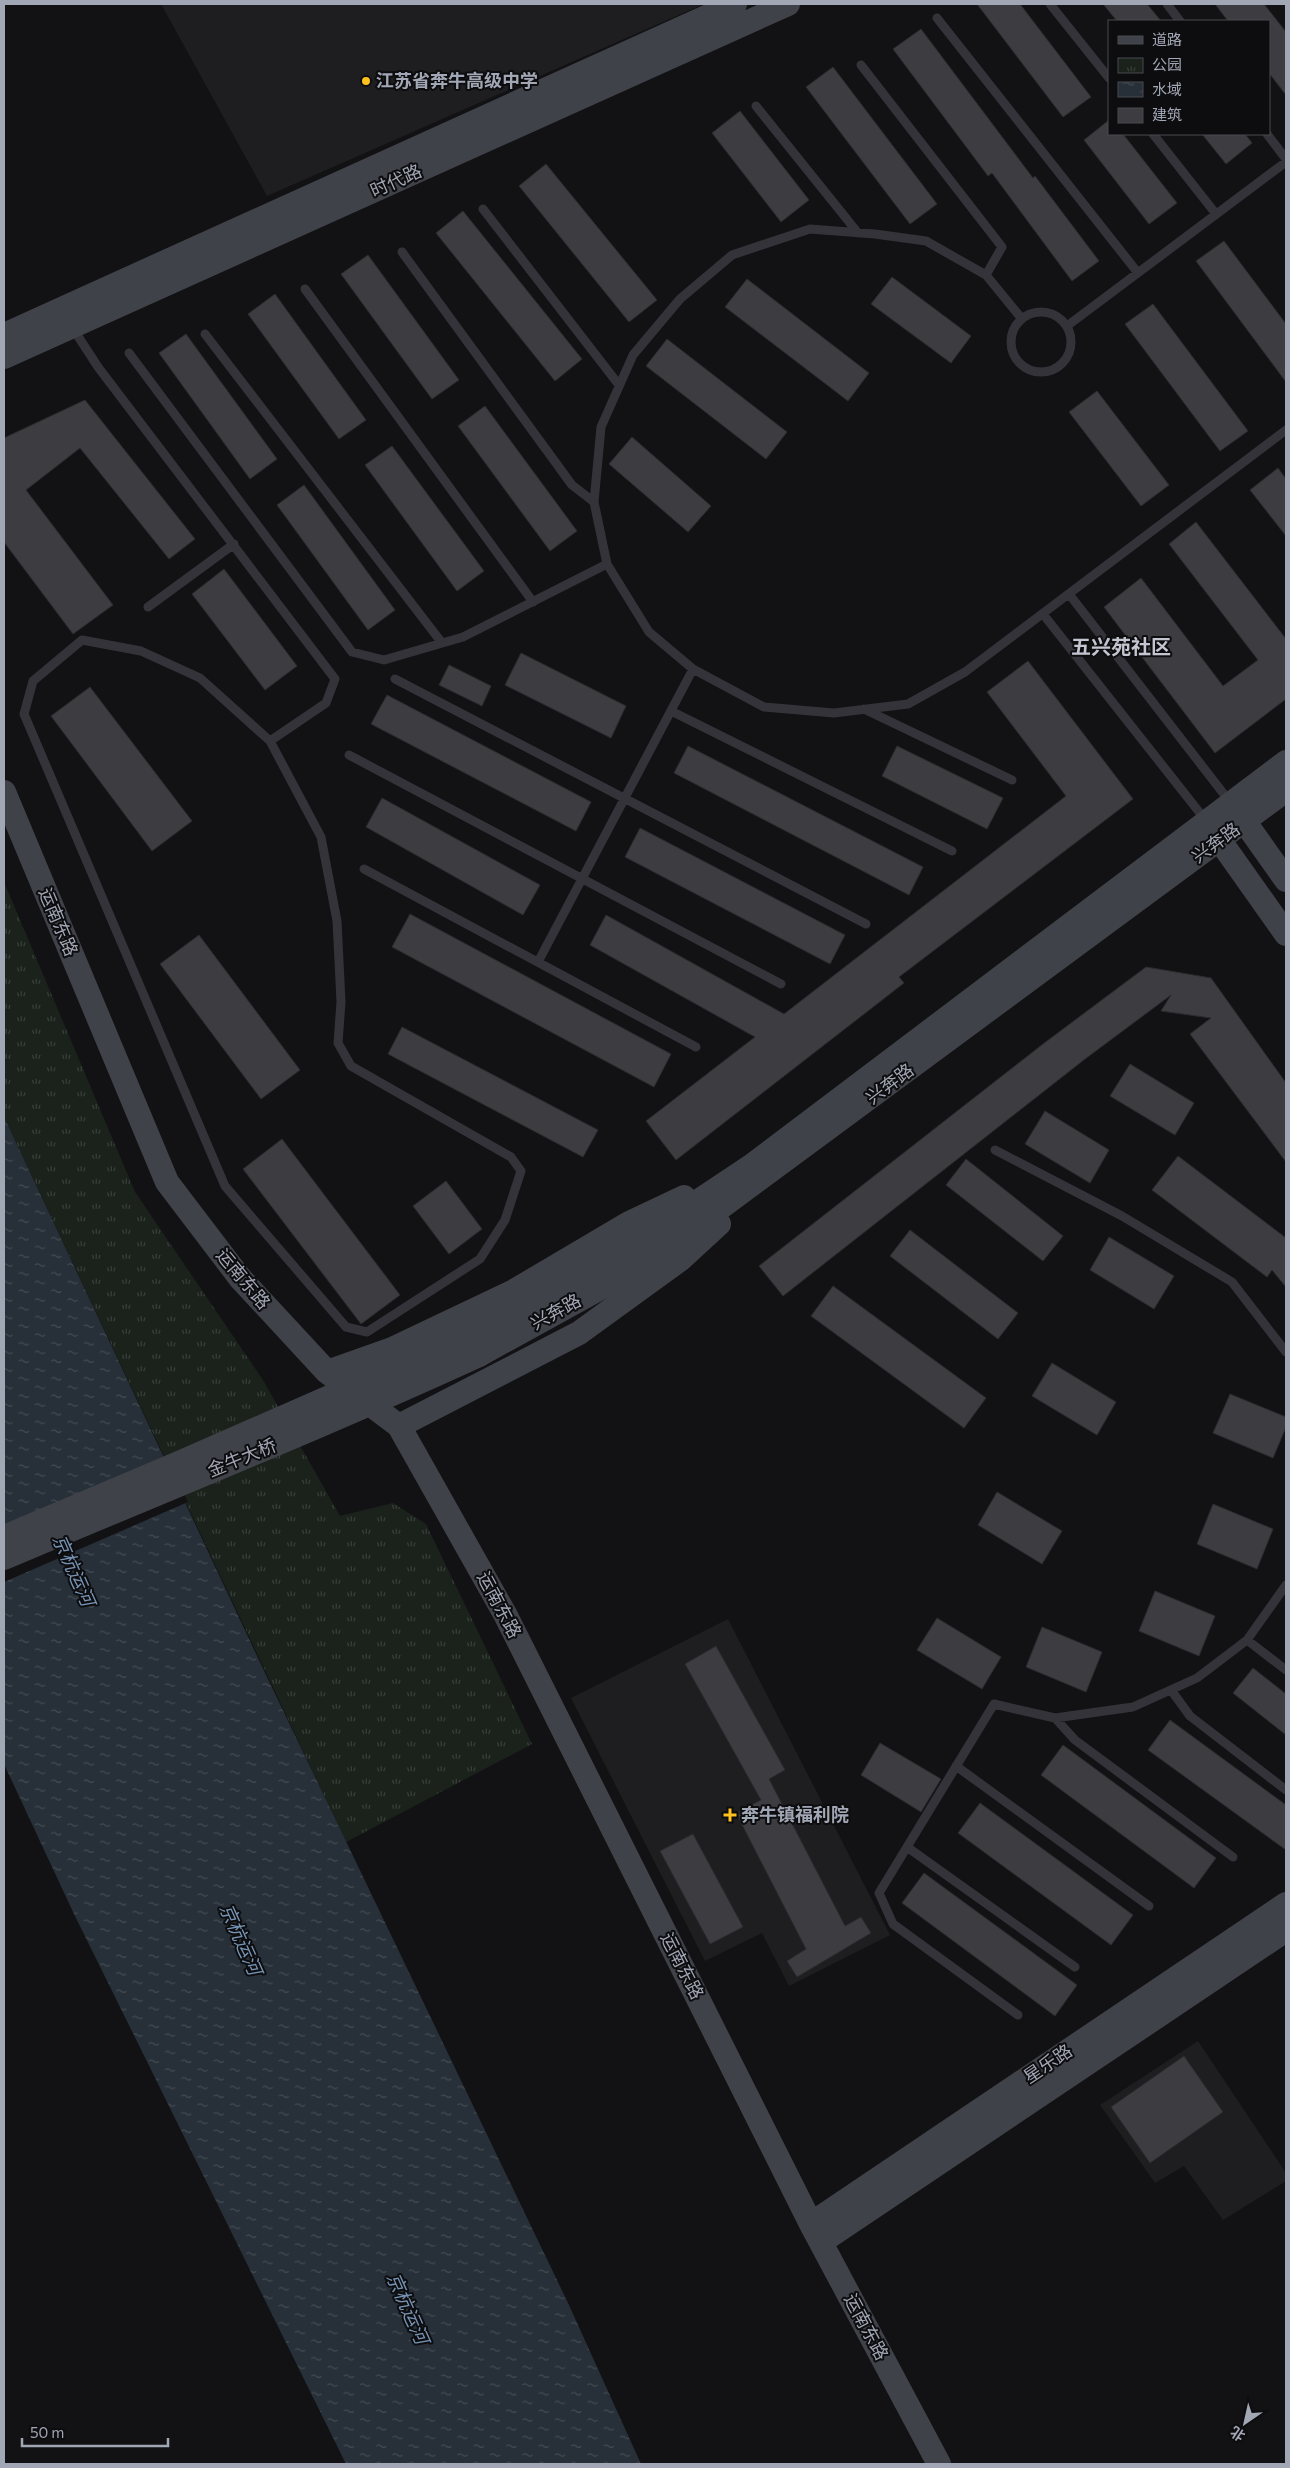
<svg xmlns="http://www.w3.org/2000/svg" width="1290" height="2468" font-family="Commissioner,'Noto Sans SC',sans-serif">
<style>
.built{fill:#1e1e21}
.park{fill:url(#park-tufts)}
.water{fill:url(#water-ripples)}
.pier{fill:#121214}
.building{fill:#3c3c41;stroke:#2c2c30}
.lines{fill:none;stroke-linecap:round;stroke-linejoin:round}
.lane{stroke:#333339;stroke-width:9}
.secondary{stroke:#404249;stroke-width:24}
.secondary-bridge{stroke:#404249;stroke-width:24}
.poi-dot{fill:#ffc11e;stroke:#0d0d0f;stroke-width:2}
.labels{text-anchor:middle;stroke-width:4;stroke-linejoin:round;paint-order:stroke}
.poi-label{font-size:18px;font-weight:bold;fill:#a2a7b5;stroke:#0d0d0f;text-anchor:start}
.street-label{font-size:18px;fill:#a2a7b5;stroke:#0d0d0f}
.water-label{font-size:19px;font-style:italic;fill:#7693b4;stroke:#0d0d0f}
.quarter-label{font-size:20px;font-weight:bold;fill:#c3c6d1;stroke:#0d0d0f}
</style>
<defs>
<pattern id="park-tufts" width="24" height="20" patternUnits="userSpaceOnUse" patternTransform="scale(1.25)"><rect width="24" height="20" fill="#1a221b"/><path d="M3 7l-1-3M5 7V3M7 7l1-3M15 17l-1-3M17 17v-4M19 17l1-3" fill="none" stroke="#383f3a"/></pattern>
<pattern id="water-ripples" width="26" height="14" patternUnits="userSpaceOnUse" patternTransform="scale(1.25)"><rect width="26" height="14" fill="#273038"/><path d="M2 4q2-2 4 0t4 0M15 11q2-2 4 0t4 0" fill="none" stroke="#434b53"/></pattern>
</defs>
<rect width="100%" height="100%" fill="#121214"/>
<path class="built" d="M161 4H704L267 196Z
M728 1619 890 1935 789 1986 762 1933 705 1961 571 1698Z
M1198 2041 1286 2173V2181L1223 2220 1184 2166 1155 2183 1100 2105Z"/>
<path class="park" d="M4 882 135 1192 263 1380 340 1516 393 1503 426 1524 532 1744 346 1842 4 1117Z"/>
<path class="water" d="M4 1117 266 1675 568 2303 641 2464H346L74 1914 4 1764Z"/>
<path class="pier" d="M167 1459 188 1502 4 1582V1530Z"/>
<path class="building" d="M977 4H1020L1091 97 1063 117Z
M1103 4H1147L1161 21H1117Z
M1215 4H1264L1286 32V95L1269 73V21H1228Z
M921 29 1033 178 1035 176 1099 261 1072 281 992 173 988 176 893 49Z
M833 67 937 204 910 224 806 87Z
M740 111 809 200 781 222 712 133Z
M1109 120V134H1123L1177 203 1149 224 1084 140Z
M1202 134H1245L1252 143 1226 164Z
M546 164 657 300 629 322 519 186Z
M463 211 582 359 555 381 436 233Z
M1224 241 1286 324V382L1196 261Z
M368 255 459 380 432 399 341 274Z
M892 277 971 336 951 363 871 304Z
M747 279 869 373 848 401 725 307Z
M275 294 366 420 339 439 248 314Z
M1153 304 1248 431 1220 451 1125 324Z
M186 334 277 459 250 479 159 353Z
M667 339 787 432 766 459 646 366Z
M1097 391 1169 485 1141 506 1069 412Z
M85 400 195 539 169 559 80 448 26 490 113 605 73 634 4 542V438Z
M485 406 577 531 550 551 458 426Z
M632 437 711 506 688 532 609 464Z
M392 446 484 571 457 591 365 465Z
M1278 468 1286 479V536L1250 490Z
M304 485 395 610 368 630 277 505Z
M1196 522 1286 639V699L1215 753 1104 607 1141 578 1223 686 1258 660 1169 544Z
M224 569 297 666 265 690 192 594Z
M521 653 626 706 611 738 505 685Z
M1028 661 1133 799 899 977 904 983 676 1160 646 1121 755 1037 590 945 606 915 784 1014 1066 796 987 692Z
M449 665 491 686 482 706 439 685Z
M90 687 192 821 152 851 51 716Z
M387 695 591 802 576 831 371 724Z
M688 746 923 867 909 895 674 773Z
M897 746 1003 798 987 829 882 776Z
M382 798 540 885 523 915 366 827Z
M640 828 845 935 830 964 625 857Z
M410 914 671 1054 654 1087 392 947Z
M199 935 300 1070 261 1099 160 964Z
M1146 967 1211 978 1286 1083V1162L1190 1034 1211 1018 1161 1011 1171 995 1085 1059 783 1296 759 1266 1043 1044Z
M402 1027 598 1130 583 1157 388 1054Z
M1130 1064 1194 1103 1175 1135 1110 1096Z
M1045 1111 1109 1150 1090 1183 1025 1144Z
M282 1139 400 1295 361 1324 243 1169Z
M1178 1156 1286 1238V1287L1272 1270 1267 1277 1152 1190Z
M966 1159 1063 1236 1043 1261 946 1185Z
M446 1181 482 1229 449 1254 413 1206Z
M910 1230 1018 1313 998 1339 890 1256Z
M1109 1237 1174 1276 1154 1309 1090 1270Z
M833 1286 986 1398 964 1428 811 1316Z
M1052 1363 1116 1402 1097 1435 1032 1396Z
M1230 1394 1286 1417V1427L1273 1458 1213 1433Z
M997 1492 1062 1531 1042 1564 978 1525Z
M1213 1504 1273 1529 1257 1569 1197 1544Z
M1155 1591 1215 1616 1199 1656 1139 1631Z
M937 1618 1001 1657 982 1689 917 1650Z
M1042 1627 1102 1652 1086 1692 1026 1667Z
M716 1646 785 1770 769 1779 845 1926 861 1917 871 1933 797 1977 787 1961 806 1949 736 1813 761 1800 685 1664Z
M1253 1668 1286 1694V1735L1233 1693Z
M1170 1720 1286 1805V1850L1148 1750Z
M880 1743 941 1779 921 1812 861 1775Z
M1063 1745 1216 1858 1194 1888 1041 1775Z
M980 1803 1133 1915 1111 1945 958 1833Z
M693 1834 743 1927 710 1944 660 1851Z
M924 1873 1077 1985 1055 2016 902 1903Z
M1184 2056 1223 2112 1150 2163 1111 2107Z"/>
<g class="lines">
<path class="lane" d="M1050 4 1109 78
M1167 4 1180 21
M937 18 1138 273
M861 65 1002 247 986 275
M756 106 858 233
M1153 134 1216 214
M1267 134 1286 159
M483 209 619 385
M402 252 572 485 594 502
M305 289 533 602
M1011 342a30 30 0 1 1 60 0a30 30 0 1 1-60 0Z
M1022 319 986 275 926 241 875 234 810 229 732 255 680 299 633 355 601 427 594 502 607 564 649 632 693 669 764 707 834 713 908 704 965 672 1286 430
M1067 326 1286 162
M72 327 98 367 335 679 326 703 270 741
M205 334 442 643
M129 353 352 652 384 660 463 637 607 564
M1069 594 1230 802
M148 607 234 544
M1043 614 1207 822
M82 640 141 651 200 678 270 741 321 837 337 921 341 1002 338 1043 351 1066 511 1157 521 1171 505 1220 480 1259 367 1332 346 1327 225 1186 24 714 33 681Z
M395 679 866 924
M864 709 1012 780
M671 711 952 851
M349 755 781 984
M364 869 696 1047
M538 962 693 669
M995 1150 1122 1216 1232 1282 1286 1352
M1247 1640 1286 1670
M1171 1690 1190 1716 1286 1790
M1055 1718 1075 1740 1233 1857
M956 1766 1149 1906
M907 1847 1075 1967
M1018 2015 893 1924 879 1893 994 1704 1055 1718 1133 1707 1197 1678 1247 1640 1286 1585"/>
<path class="secondary" d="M4 335 735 4
M4 357 788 4
M4 792 167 1182 240 1278 327 1372 399 1426 505 1614 811 2224 939 2464
M1235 808 1286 880
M1211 828 1286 934
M471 1335 532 1307 610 1260 751 1166 1286 762
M479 1355 597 1290 709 1216 1286 790
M327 1372 392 1349 514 1291 629 1223 684 1197
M399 1426 579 1333 681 1259 719 1224
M811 2224 1286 1904
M821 2242 1286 1930"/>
<path class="secondary-bridge" d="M4 1537 181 1462 471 1335
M4 1558C162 1491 322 1427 479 1355"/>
</g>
<g class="poi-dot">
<circle cx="366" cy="81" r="5"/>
<path d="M727.5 1807.5h5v5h5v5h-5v5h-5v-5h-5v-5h5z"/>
</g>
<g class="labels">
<g class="poi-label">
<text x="376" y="87">江苏省奔牛高级中学</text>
<text x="741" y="1821">奔牛镇福利院</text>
</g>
<g class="street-label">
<text transform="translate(396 181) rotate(-24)" y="6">时代路</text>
<text transform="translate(1216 843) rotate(-36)" y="6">兴奔路</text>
<text transform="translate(58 922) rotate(67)" y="6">运南东路</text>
<text transform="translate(890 1084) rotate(-37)" y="6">兴奔路</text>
<text transform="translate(243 1279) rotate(50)" y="6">运南东路</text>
<text transform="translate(556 1312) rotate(-29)" y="6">兴奔路</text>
<text transform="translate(242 1458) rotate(-22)" y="6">金牛大桥</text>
<text transform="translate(499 1605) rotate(62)" y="6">运南东路</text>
<text transform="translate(682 1966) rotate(63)" y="6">运南东路</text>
<text transform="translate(1048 2064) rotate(-34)" y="6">星乐路</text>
<text transform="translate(866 2327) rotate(62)" y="6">运南东路</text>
</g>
<g class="water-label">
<text transform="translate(74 1570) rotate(66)" y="7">京杭运河</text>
<text transform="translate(241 1939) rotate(66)" y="7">京杭运河</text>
<text transform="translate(408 2308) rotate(66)" y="7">京杭运河</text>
</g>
<g class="quarter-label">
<text x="1121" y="654">五兴苑社区</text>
</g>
</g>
<rect width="1290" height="2468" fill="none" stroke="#a2a7b5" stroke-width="10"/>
<rect x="1108" y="20" width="162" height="115" fill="#0d0d0f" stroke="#494b51"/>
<rect x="1118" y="36" width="25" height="8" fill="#404249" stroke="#494b51"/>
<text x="1152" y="45" font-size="15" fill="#a2a7b5">道路</text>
<rect x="1118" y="58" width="25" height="15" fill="url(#park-tufts)" stroke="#494b51"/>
<text x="1152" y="70" font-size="15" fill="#a2a7b5">公园</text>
<rect x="1118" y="82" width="25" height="15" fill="url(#water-ripples)" stroke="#494b51"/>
<text x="1152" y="95" font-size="15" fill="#a2a7b5">水域</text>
<rect x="1118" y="108" width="25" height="15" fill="#3c3c41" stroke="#494b51"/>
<text x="1152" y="120" font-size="15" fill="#a2a7b5">建筑</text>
<g transform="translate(1245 2423) rotate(214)" stroke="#0d0d0f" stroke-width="4" paint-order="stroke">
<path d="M0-4L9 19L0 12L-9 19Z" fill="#a2a7b5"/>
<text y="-8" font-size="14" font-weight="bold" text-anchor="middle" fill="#a2a7b5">北</text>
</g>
<path d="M22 2438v8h146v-8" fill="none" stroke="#a2a7b5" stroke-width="2.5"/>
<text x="30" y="2438" font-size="15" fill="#a2a7b5" stroke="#0d0d0f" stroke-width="4" paint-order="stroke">50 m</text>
</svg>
